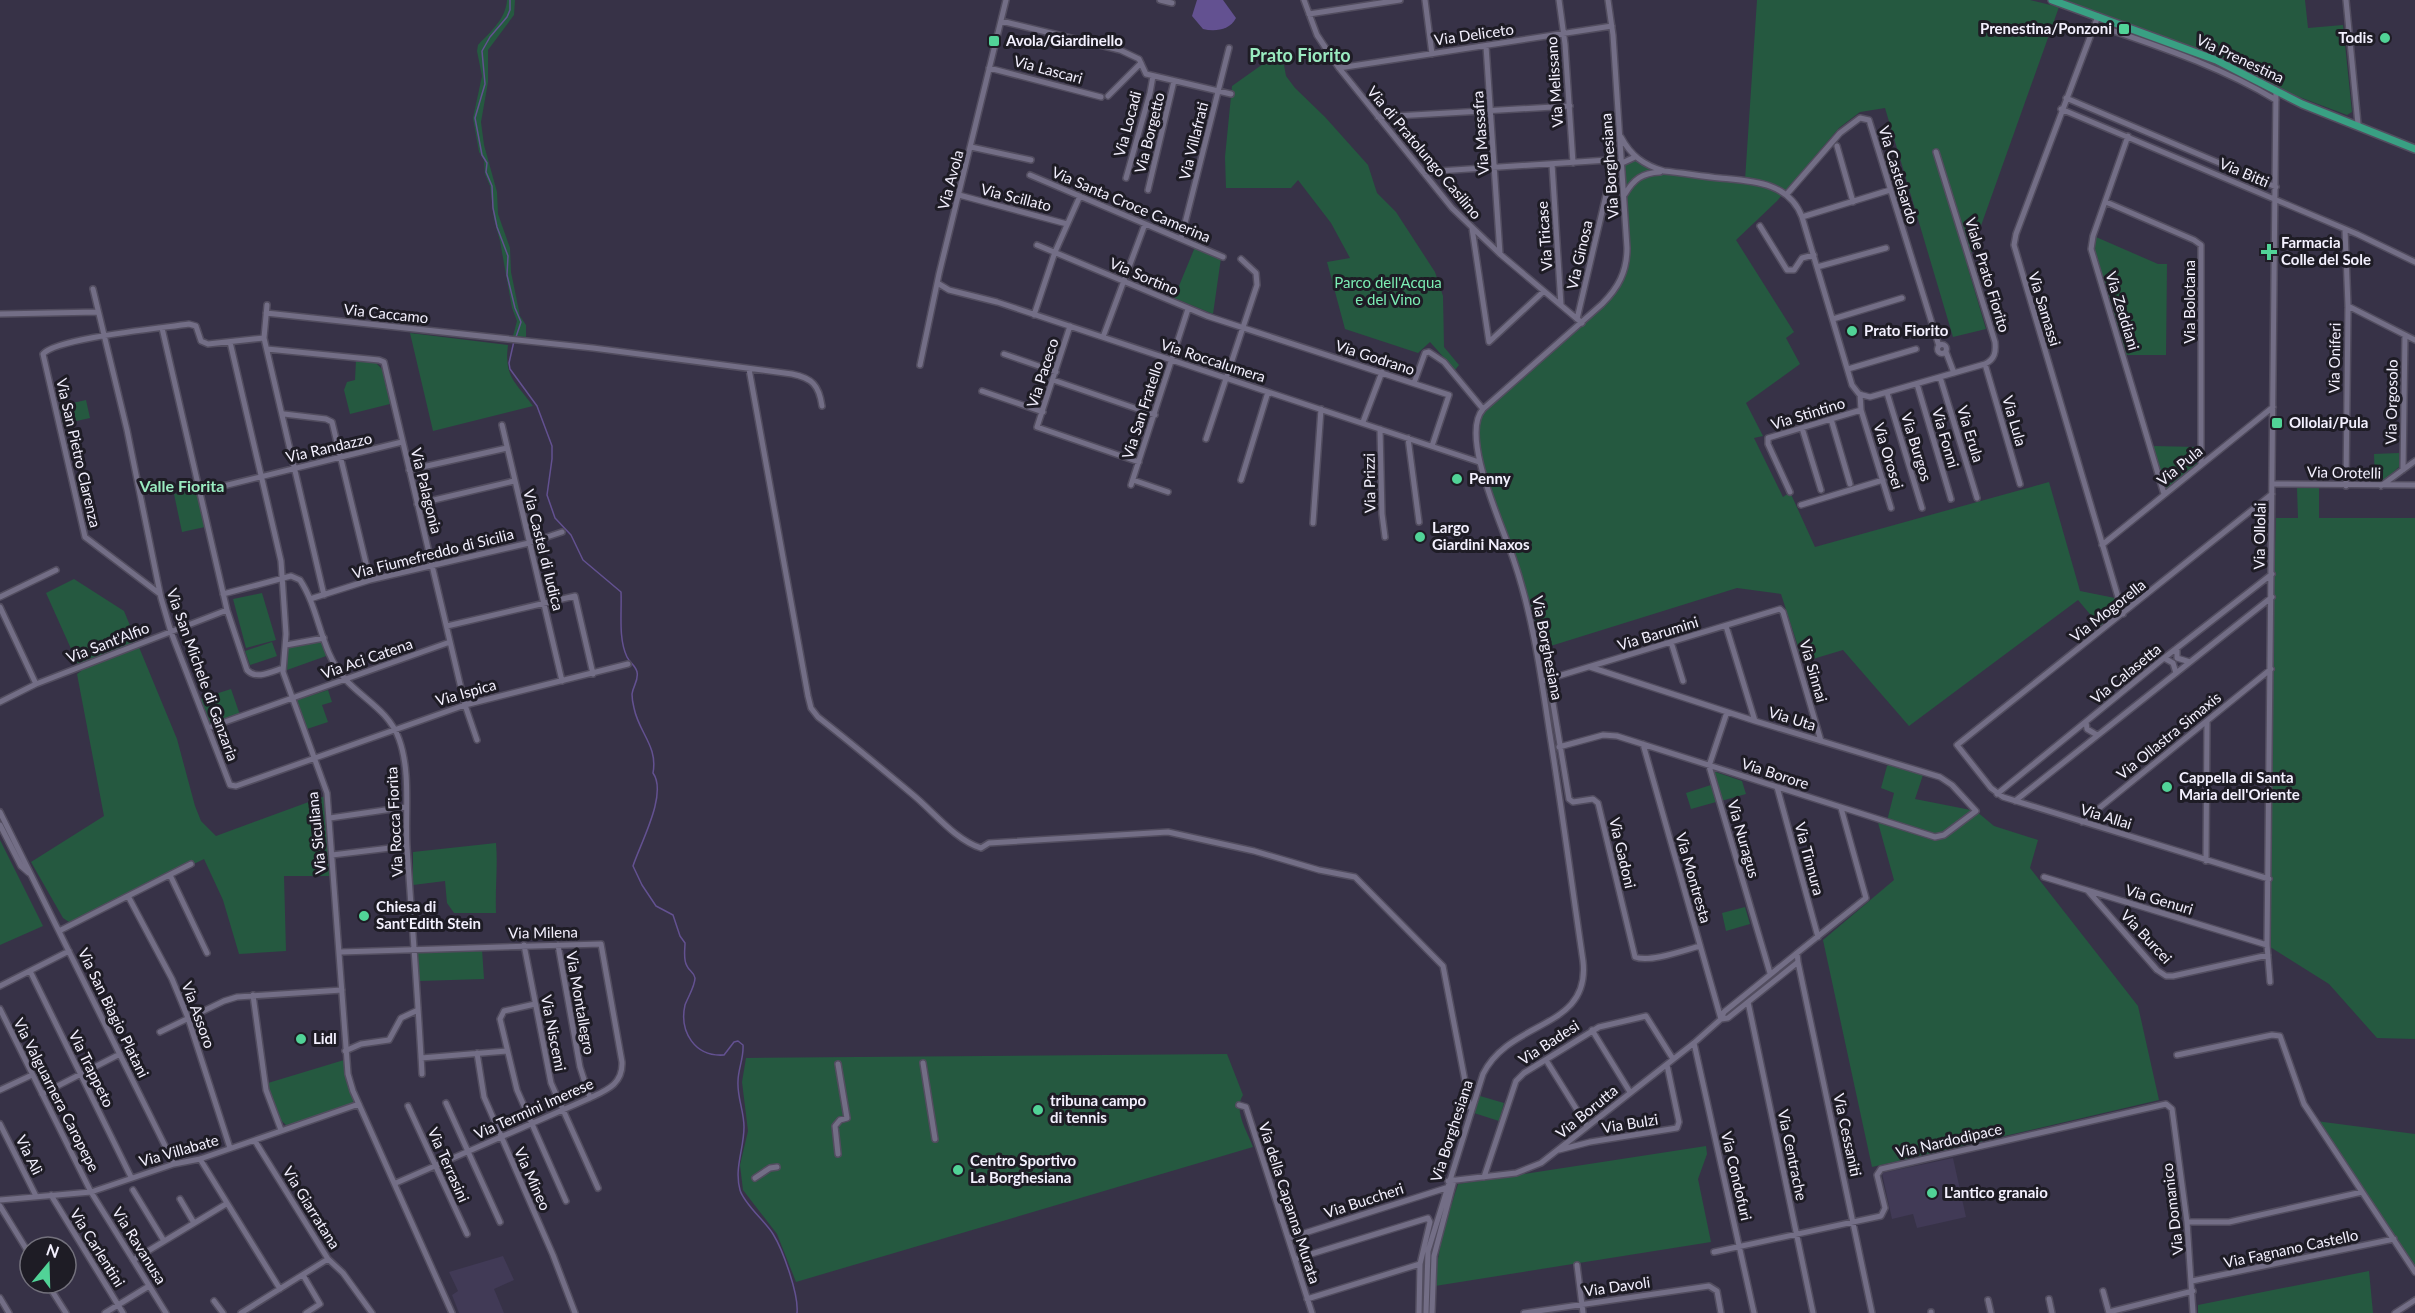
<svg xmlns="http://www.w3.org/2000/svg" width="2415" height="1313" font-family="Lato,sans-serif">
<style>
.built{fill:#413a56}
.green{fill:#255940}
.water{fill:#635191}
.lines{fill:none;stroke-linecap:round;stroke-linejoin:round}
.stream{stroke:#635191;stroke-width:1.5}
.minor-casing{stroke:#524d5f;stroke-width:8}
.major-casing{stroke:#524d5f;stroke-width:10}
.minor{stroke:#736e86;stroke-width:5}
.major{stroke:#39a083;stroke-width:7}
.poi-dot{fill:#51d397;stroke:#1e1c25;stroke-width:2}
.labels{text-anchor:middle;stroke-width:6;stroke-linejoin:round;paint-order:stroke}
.poi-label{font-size:15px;font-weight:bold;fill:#f3f0fe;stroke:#1e1c25;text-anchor:start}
.street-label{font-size:15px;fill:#f3f0fe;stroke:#1e1c25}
.park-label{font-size:15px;fill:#7cedb4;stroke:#1e1c25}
.neighbourhood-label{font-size:16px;font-weight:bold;fill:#9aebc0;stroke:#1e1c25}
.quarter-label{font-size:18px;font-weight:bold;fill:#9aebc0;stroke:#1e1c25}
</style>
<rect width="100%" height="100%" fill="#373247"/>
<path class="built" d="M1953 1158 1966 1217 1917 1228 1913 1214 1892 1219 1882 1173Z
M503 1256 514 1280 494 1289 504 1313H459L452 1295 458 1291 449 1272Z"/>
<path class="green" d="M507 0H515L514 15 488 50V82L481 122 484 145 497 192 498 214 510 248 511 272 520 316 526 325V337L513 336 517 321 512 308 500 241 494 219 490 186 485 174 484 160 479 152 473 118 482 76 477 51 478 45C490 32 506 19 507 0Z
M1757 0H2030L2059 7 1967 265 1986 329 1953 337 1885 108 1860 112 1839 128 1777 201 1736 240 1794 332 1786 338 1800 364 1746 403 1763 436 1754 438 1783 497 1790 492 1815 547 2049 482 2080 591 2115 598 2119 612 2100 626 2078 600 1909 726 1843 650 1803 662 1781 594 1737 588 1541 649 1533 613 1479 460V414L1615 291 1626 265 1622 163 1637 159 1665 171 1745 180Z
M2063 0H2305L2308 28 2343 25 2352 112 2347 115 2294 95 2223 58Z
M1270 59 1284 65 1286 76 1295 88 1325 117 1368 165 1377 193 1396 212 1435 272 1443 296 1444 347 1459 365 1455 370 1430 342 1418 353 1345 329 1327 262 1350 258 1331 223 1298 180 1291 188H1226L1225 157 1232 86Z
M2096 237 2158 264H2167L2166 355H2126L2120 337 2124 335 2123 332 2119 330 2115 319H2124L2114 318 2092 246Z
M1195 247 1221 258 1213 314 1174 298Z
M410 333 508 345C504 377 515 381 533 406L433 431Z
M356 360 376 363 382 369 390 404 350 414 344 390 347 382 355 380Z
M86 400 90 418 63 424 59 406Z
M2153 446 2197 447V464L2165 490Z
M2399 453V467L2382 482H2375L2374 454Z
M2297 488H2319V518H2415V1039L2377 1038 2329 984 2267 945 2271 669 2276 518H2298Z
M196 489 205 527 182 532 174 494Z
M74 579 124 611 177 739 195 806 201 821 216 836 325 796 334 876H284L286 951 239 954 223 900 204 859 72 924 63 918 31 862 104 816 77 674 81 671 46 593Z
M262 593 276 640 246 648 233 599Z
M323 639 329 655 287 670 288 646Z
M272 642 277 656 250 665 245 651Z
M231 689 240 715 210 726 200 699Z
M328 690 332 702 322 705 328 722 307 729 297 700Z
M1890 763 1924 772 1915 799 1976 811 1994 826 2038 840 2030 868 2138 1006 2159 1100 1872 1167 1823 940 1894 880 1877 819 1887 821 1894 793 1881 788 1887 766Z
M1713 771 1742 781 1746 794 1721 801Z
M1711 785 1716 802 1691 809 1686 793Z
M0 840 43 926 0 945Z
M496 843C498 866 495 889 496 913H454L447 903 445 881 413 885V852Z
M1745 907 1750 924 1726 931 1722 913Z
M482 949 484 979 419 981 417 952Z
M1227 1054 1243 1095C1233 1110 1247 1131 1253 1147L796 1282 777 1234 743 1190 740 1165 748 1131 742 1082 746 1058Z
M344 1060 354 1100 350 1106 287 1126C274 1115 272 1099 268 1083Z
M1480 1096 1504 1103 1499 1121 1474 1113Z
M2316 1121 2415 1134V1272Z
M1706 1146 1707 1154 1698 1179 1711 1242 1435 1286C1437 1250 1447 1218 1458 1184Z
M2369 1271 2373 1313H2198V1305Z"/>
<path class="water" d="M1197 0H1223L1236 18C1230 30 1215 32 1203 29L1192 16Z"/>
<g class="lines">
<path class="stream" d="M510 0V10L507 17 490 37 482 51 485 84 475 118 482 155 487 163 486 172 492 186 493 208 497 227 508 256 507 275 515 308 521 322 516 337
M514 341 509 363 510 369 537 406 552 446V459L547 495 555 518 571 535 583 560 621 592C622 612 618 638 627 657 630 663 636 666 637 672 639 680 633 686 632 694 632 698 633 704 634 708 639 733 658 746 653 773 668 794 640 844 633 866L642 885 656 906 673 915 680 936 685 943C685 950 683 960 687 966 689 971 694 972 695 978 695 986 688 997 685 1005 679 1032 695 1057 724 1055L734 1042 738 1041 743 1045C744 1057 738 1070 738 1081 737 1097 744 1111 744 1127 744 1149 734 1168 740 1190 744 1204 765 1221 773 1234 783 1250 799 1295 797 1313"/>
<g class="minor-casing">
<path id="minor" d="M1160 0 1172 3
M1304 0 1317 35 1339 68 1452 208 1500 254 1582 323
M1425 0 1432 54
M1559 0 1565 44 1573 163
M2346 0 2358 124
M1309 14 1400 0
M2098 16 2016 234 2014 245 2123 614
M1001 21 1120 50 1139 59 1146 74 1231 94
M2093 29H2108C2166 49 2223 68 2276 100
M1486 46 1500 254
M989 68 1101 97
M1339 68 1612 26
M1108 96 1141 63
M2066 98 2276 187
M2061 109 2357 234 2415 262
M1378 117 1570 106
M2128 136 2093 236 2091 249 2164 494
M1621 137C1631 156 1644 165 1664 171 1683 173 1701 176 1720 178 1752 181 1789 182 1802 217L1852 385 1859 394 1870 397 1985 364C1995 359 1996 352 1995 342L1936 152
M1837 146 1853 202
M971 147 1031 160
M1552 164 1561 305
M1423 172 1608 160 1622 163 1635 157
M1030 175 1223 257
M1126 178 1150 93 1153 76
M1148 190 1174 81
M1625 194C1634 179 1642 173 1660 172
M1787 194 1840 133 1860 118 1869 120 1939 346
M959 195 1067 224
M2106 202 2194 240 2201 245V464
M1802 217 1890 190
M1760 226 1787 270H1794L1802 258 1814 255
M1472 228 1489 342 1544 291
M2345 229 2348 306 2346 486
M1181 239 1229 48
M1037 245 1207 316 1449 395 1432 446
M1817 267 1886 248
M939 284 949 290 997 302 1479 462
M93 289 127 430 161 598 171 632 230 785 236 786 465 705 628 664
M267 305 264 338 324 595
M2348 306 2415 340
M266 313 593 348 792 374C812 378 819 385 822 406
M0 314 98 312
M1034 315 1055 252 1080 196
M1577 319 1614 161
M1833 319 1902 298
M1070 326 1037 427 1139 462
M162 328 227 610 247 670C256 680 271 672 283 668
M1103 337 1145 224
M230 342 281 561 286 634 283 672 327 793 348 1074 353 1091 452 1313
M1937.5 349a4.5 4.5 0 1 1 9 0a4.5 4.5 0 1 1-9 0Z
M267 349 379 360 384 362 465 705 477 740
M1946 352 1954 373
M1004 354 1056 372
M1985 364 2020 484
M920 365 939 274 1006 0
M749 369 808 696 811 708 818 717C850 742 881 768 912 794 933 811 955 840 981 848L989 843 1168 832 1254 851 1319 870 1355 877 1443 966 1470 1107
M1848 369 1916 349
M1940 377 1977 498
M1053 380 1155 415
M1414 383 1425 353 1429 352 1444 362 1483 409
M1917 384 1951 499
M982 391 1043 412
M1887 393 1922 508
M1861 410 1891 508
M284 414 326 419 332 422 370 580
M1831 419 1850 484
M1363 422 1382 372
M502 425 562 681
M1802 428 1821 490
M1380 429 1382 514 1385 537
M1408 438 1419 522
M1206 439 1257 285 1256 273 1241 259
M409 470 507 448
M2403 470 2405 335
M1133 480 1168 492
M1241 480 1268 392
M2273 484 2415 485
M1131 485 1188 309
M2381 486 2415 461
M199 492 402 442
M1790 492 1768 444V438L1861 410 1860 394
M417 504 514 481
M1801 505 1883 480
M1313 523 1321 409
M2102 545 2273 407
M160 594 85 537 43 354C56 338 163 328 189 324L196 326 201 341 208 344 264 338
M223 594 291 576 300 580C320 610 320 651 345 679 363 699 389 711 399 739 411 772 405 812 407 847 412 923 418 999 422 1074
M0 597 56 570
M310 599 370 580 529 543 562 532
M0 607 36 684
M447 626 575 596 593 674
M1726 626 1755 721
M1671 642 1683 681
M286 645 324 638
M2177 648V658L2190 662
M2164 658 2173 663 2176 673
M1549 679 1569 799 1573 802 1593 799 1598 803 1635 957C1649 963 1685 950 1700 946
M1542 681 1780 609 1783 612 1821 741
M0 702 36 684 227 610
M1727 712 1709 766 1770 973
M2086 722 2087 729 2097 735
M208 728 450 642
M1643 744 1721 1019
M1559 747 1603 735 1617 736 1935 837 1944 835 1976 811 1952 785 1940 777 1755 721 1590 667
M1777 787 1818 937
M1997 794 2164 658 2272 574
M2015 801 2272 597
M0 812 174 1164
M330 818 406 807
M2082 822 2271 669
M0 825 21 866 29 873
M332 855 407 846
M2206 861 2207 722
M170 875 207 953
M2044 877 2267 945
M2269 879 2003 797 1991 788 1957 745 2272 494
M2088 891 2157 970 2166 976H2173L2268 955
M128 896 172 979 188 1018 230 1148
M59 931 191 864
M524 945 551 1083 598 1188
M558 945 580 1067 590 1098
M340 952 601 944 622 1062C623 1084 607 1090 590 1098L396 1183
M1798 962 1872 1313
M30 971 131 1177
M2270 982 2267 945 2276 90
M0 986 69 951
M253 995 266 1090 281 1130
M1748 1002 1813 1313
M535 1004 504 1011 500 1019 517 1090 566 1201
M0 1009 91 1192 166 1313
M1721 1019 1724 1012 1797 953
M1592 1030 1630 1092
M160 1032 224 1001 237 997 342 990
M1694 1043 1754 1313
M345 1051 361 1044 389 1040 401 1018 418 1010
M477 1053 484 1097 553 1255 575 1313
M2177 1055 2272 1035 2280 1036 2304 1104 2415 1272
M421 1058 507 1051
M1546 1060 1587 1126
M923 1063 935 1139
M0 1090 32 1075
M42 1094 120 1054
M446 1103 500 1222
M1239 1105 1246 1107 1312 1313
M408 1106 467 1234
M0 1124 36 1196
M255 1141 328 1259 343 1273 372 1313
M1559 1150 1590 1142 1677 1128 1679 1122 1667 1065
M838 1154 835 1126 840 1120 847 1118 838 1064
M200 1159 280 1289
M1484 1177 1516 1081 1524 1073 1599 1027 1646 1016 1673 1059
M755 1178 770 1168 777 1167
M1448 1181 1516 1173 1541 1163 1694 1043 1721 1019 1728 1018 1798 962 1797 953 1866 898 1841 808
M133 1190 164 1241
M51 1195 123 1313
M180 1199 194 1223
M0 1200 91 1192 174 1164 200 1159 359 1104
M0 1206 30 1255
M2187 1222H2229L2362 1192
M1289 1238 1446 1188
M1714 1252 1881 1216 1885 1208 1877 1175 1881 1169 2166 1104 2172 1109 2187 1222 2193 1313
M1295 1259 1428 1218 1430 1222 1420 1264 1419 1313
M133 1260 226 1204
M1577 1265 1583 1313
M303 1275 320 1304 306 1313
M2192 1281 2394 1239
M47 1283 66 1313
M2103 1291 2109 1313
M0 1298 9 1313
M1307 1299 1420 1264
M2049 1299 2052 1313
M1988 1300 1991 1313
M214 1301 223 1313
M1931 1312V1313
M2109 1312 2193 1291
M105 1313 149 1286
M241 1313 328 1259
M1426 1313 1428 1251 1483 1074C1510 1019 1591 1030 1583 961 1572 886 1562 810 1550 735 1541 676 1533 617 1514 561 1504 529 1459 436 1483 409L1602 304C1618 288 1627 272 1627 248L1613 35 1608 0
M1432 1313 1434 1256 1454 1180
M1524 1313 1709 1286 1717 1291 1721 1313
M2395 1313 2415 1300"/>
</g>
<g class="major-casing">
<path id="major" d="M2052 0 2216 60 2302 104 2415 149"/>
</g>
<use href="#minor" class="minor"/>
<use href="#major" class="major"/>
</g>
<g class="poi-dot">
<rect x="2118" y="23" width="12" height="12" rx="3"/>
<circle cx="2385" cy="38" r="6"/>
<rect x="988" y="35" width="12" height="12" rx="3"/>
<path d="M2266 243h6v6h6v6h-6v6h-6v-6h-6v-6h6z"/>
<circle cx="1852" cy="331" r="6"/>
<rect x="2271" y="417" width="12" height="12" rx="3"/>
<circle cx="1457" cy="479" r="6"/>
<circle cx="1420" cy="537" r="6"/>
<circle cx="2167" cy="787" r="6"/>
<circle cx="364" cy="916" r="6"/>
<circle cx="301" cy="1039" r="6"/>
<circle cx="1038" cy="1110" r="6"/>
<circle cx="958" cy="1170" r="6"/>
<circle cx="1932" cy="1193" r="6"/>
</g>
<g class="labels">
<g class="poi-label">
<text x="2112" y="34" text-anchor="end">Prenestina/Ponzoni</text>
<text x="2373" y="43" text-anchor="end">Todis</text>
<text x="1006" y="46">Avola/Giardinello</text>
<text x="2281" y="248">Farmacia<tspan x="2281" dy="17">Colle del Sole</tspan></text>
<text x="1864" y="336">Prato Fiorito</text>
<text x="2289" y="428">Ollolai/Pula</text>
<text x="1469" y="484">Penny</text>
<text x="1432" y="533">Largo<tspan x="1432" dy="17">Giardini Naxos</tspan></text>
<text x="2179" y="783">Cappella di Santa<tspan x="2179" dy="17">Maria dell'Oriente</tspan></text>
<text x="376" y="912">Chiesa di<tspan x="376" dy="17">Sant'Edith Stein</tspan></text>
<text x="313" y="1044">Lidl</text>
<text x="1050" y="1106">tribuna campo<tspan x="1050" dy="17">di tennis</tspan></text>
<text x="970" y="1166">Centro Sportivo<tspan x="970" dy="17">La Borghesiana</tspan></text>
<text x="1944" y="1198">L'antico granaio</text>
</g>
<g class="street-label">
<text transform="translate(1474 35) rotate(-8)" y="5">Via Deliceto</text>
<text transform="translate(2240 59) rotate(25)" y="5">Via Prenestina</text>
<text transform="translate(1048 70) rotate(15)" y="5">Via Lascari</text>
<text transform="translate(1555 82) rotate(-94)" y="5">Via Melissano</text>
<text transform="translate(1128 124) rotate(-75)" y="5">Via Locadi</text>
<text transform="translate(1150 133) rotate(-76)" y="5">Via Borgetto</text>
<text transform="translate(1481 133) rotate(-94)" y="5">Via Massafra</text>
<text transform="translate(1194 141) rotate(-76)" y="5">Via Villafrati</text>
<text transform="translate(1424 153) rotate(50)" y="5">Via di Pratolungo Casilino</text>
<text transform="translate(1610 166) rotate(-94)" y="5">Via Borghesiana</text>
<text transform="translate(2244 173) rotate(23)" y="5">Via Bitti</text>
<text transform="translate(1898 175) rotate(73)" y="5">Via Castelsardo</text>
<text transform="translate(951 180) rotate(-75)" y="5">Via Avola</text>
<text transform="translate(1016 198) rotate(14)" y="5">Via Scillato</text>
<text transform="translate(1131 205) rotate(23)" y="5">Via Santa Croce Camerina</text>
<text transform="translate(1545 236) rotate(-94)" y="5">Via Tricase</text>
<text transform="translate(1580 255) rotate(-77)" y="5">Via Ginosa</text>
<text transform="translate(1987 275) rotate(73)" y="5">Viale Prato Fiorito</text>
<text transform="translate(1144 277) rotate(23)" y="5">Via Sortino</text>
<text transform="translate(2190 302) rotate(-90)" y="5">Via Bolotana</text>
<text transform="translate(2044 309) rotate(73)" y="5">Via Samassi</text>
<text transform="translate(2122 311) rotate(73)" y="5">Via Zeddiani</text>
<text transform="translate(386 314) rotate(6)" y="5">Via Caccamo</text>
<text transform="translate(1375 358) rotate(18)" y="5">Via Godrano</text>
<text transform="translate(2335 358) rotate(-89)" y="5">Via Oniferi</text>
<text transform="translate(1213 361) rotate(18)" y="5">Via Roccalumera</text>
<text transform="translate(1043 373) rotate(-72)" y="5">Via Paceco</text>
<text transform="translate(2392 402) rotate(-89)" y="5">Via Orgosolo</text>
<text transform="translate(1143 410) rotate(-72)" y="5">Via San Fratello</text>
<text transform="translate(1808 414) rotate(-17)" y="5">Via Stintino</text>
<text transform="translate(2014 421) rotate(74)" y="5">Via Lula</text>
<text transform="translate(1970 434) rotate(73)" y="5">Via Erula</text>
<text transform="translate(1945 438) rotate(74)" y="5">Via Fonni</text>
<text transform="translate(1916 447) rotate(73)" y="5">Via Burgos</text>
<text transform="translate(329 448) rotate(-13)" y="5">Via Randazzo</text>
<text transform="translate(78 453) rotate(77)" y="5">Via San Pietro Clarenza</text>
<text transform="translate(1888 456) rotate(73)" y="5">Via Orosei</text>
<text transform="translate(2180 466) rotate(-39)" y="5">Via Pula</text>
<text transform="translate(2344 473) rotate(1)" y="5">Via Orotelli</text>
<text transform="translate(1370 483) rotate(-91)" y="5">Via Prizzi</text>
<text transform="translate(426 491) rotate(76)" y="5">Via Palagonia</text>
<text transform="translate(2260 536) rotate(-89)" y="5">Via Ollolai</text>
<text transform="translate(543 550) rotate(76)" y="5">Via Castel di Iudica</text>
<text transform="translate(433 554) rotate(-14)" y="5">Via Fiumefreddo di Sicilia</text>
<text transform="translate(2108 611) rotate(-38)" y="5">Via Mogorella</text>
<text transform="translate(1658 634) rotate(-17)" y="5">Via Barumini</text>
<text transform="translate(108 643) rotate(-21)" y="5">Via Sant'Alfio</text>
<text transform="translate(1547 648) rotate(79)" y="5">Via Borghesiana</text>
<text transform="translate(367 659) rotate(-19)" y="5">Via Aci Catena</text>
<text transform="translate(1813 671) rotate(74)" y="5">Via Sinnai</text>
<text transform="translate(2126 674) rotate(-39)" y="5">Via Calasetta</text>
<text transform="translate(202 675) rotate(70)" y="5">Via San Michele di Ganzaria</text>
<text transform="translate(466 693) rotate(-16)" y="5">Via Ispica</text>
<text transform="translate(1792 719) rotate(17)" y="5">Via Uta</text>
<text transform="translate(2169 736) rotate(-39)" y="5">Via Ollastra Simaxis</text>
<text transform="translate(1775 774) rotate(18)" y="5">Via Borore</text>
<text transform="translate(2106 817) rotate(17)" y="5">Via Allai</text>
<text transform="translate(395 822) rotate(-93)" y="5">Via Rocca Fiorita</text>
<text transform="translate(317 833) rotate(-96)" y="5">Via Siculiana</text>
<text transform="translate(1743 839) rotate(74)" y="5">Via Nuragus</text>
<text transform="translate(1622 853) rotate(77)" y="5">Via Gadoni</text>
<text transform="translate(1809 859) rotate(75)" y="5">Via Tinnura</text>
<text transform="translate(1693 878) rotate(74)" y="5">Via Montresta</text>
<text transform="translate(2159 900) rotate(17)" y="5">Via Genuri</text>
<text transform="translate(543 933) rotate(-1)" y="5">Via Milena</text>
<text transform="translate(2146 937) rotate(47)" y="5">Via Burcei</text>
<text transform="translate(580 1003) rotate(80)" y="5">Via Montallegro</text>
<text transform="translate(113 1013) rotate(64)" y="5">Via San Biagio Platani</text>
<text transform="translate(198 1015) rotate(70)" y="5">Via Assoro</text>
<text transform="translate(553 1033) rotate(79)" y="5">Via Niscemi</text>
<text transform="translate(1549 1043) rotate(-33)" y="5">Via Badesi</text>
<text transform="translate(91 1069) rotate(64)" y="5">Via Trappeto</text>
<text transform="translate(56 1095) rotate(63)" y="5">Via Valguarnera Caropepe</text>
<text transform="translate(534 1109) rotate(-24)" y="5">Via Termini Imerese</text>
<text transform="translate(1587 1112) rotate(-39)" y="5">Via Borutta</text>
<text transform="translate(1630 1124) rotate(-9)" y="5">Via Bulzi</text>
<text transform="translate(1452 1131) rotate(-72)" y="5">Via Borghesiana</text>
<text transform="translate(1847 1135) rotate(78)" y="5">Via Cessaniti</text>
<text transform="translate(1949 1141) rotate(-13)" y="5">Via Nardodipace</text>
<text transform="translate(179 1151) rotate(-16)" y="5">Via Villabate</text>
<text transform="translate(29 1155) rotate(64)" y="5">Via Alì</text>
<text transform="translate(1792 1155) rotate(78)" y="5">Via Centrache</text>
<text transform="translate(448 1165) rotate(66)" y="5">Via Terrasini</text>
<text transform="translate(1736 1176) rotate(77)" y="5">Via Condofuri</text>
<text transform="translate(532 1179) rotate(66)" y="5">Via Mineo</text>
<text transform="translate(1364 1201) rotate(-18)" y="5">Via Buccheri</text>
<text transform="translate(1289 1203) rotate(72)" y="5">Via della Capanna Murata</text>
<text transform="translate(311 1208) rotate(58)" y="5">Via Giarratana</text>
<text transform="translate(2173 1209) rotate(-97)" y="5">Via Domanico</text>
<text transform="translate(139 1246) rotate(58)" y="5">Via Ravanusa</text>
<text transform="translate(97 1248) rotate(58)" y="5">Via Carlentini</text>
<text transform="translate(2291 1249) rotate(-12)" y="5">Via Fagnano Castello</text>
<text transform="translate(1617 1287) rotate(-8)" y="5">Via Davoli</text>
</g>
<g class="park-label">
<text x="1388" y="288">Parco dell'Acqua<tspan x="1388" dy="17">e del Vino</tspan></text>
</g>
<g class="neighbourhood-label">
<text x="182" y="492">Valle Fiorita</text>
</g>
<g class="quarter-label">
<text x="1300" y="62">Prato Fiorito</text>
</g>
</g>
<g transform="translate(48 1265) rotate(19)"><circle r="28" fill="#1e1c25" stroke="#73717c" stroke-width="1.5"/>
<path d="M0-4.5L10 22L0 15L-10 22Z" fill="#51d397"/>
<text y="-9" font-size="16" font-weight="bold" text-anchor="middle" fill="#f3f0fe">N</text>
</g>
</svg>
